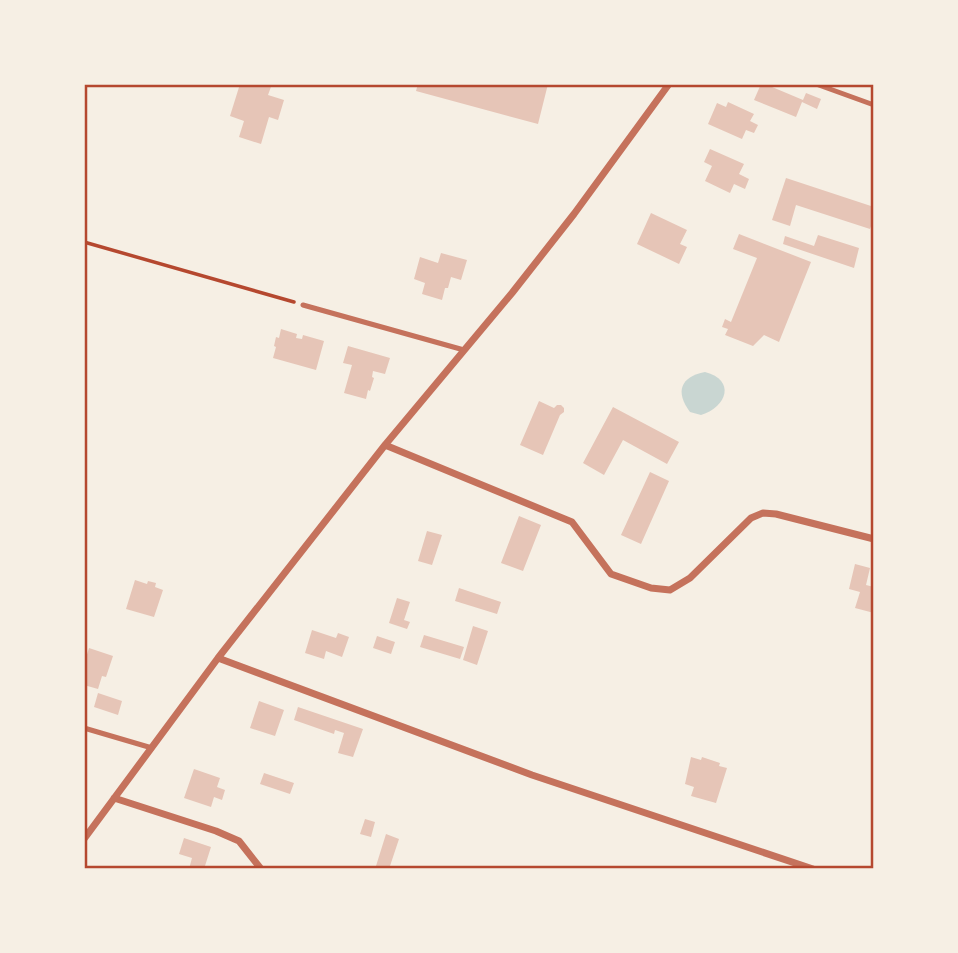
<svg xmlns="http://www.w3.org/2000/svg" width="958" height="953" font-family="Ubuntu,sans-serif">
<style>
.water{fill:#c9d6d2}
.building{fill:#e6c5b7}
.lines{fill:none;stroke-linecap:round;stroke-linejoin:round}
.path{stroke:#b5482f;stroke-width:3.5}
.service{stroke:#c5725c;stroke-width:5}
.minor{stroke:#c5725c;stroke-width:7}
.neatline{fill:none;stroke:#b5482f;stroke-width:2.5}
</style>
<rect width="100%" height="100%" fill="#f6efe4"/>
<path class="water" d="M705 372C736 380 727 407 701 415L690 412C675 392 680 377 705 372Z"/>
<path class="building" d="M240 84H272L268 95 284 100 278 120 269 117 261 144 239 137 244 121 230 116Z
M418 84H548L538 124 416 91Z
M761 84H765L803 100 806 93 821 99 817 109 802 102 796 117 754 100Z
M728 102 754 114 750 121 758 125 754 133 746 130 742 139 708 124 717 103 726 107Z
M710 149 744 164 739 174 749 179 745 189 734 184 730 193 705 181 712 166 704 162Z
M786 178 874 207V218L870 229 796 205 790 226 772 220Z
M651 213 687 230 680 244 687 247 679 264 637 244Z
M739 234 811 262 779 342 764 335 753 346 725 335 728 329 722 327 725 319 731 322 757 258 733 249Z
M818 235 859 248 854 268 783 244 785 236 814 246Z
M441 253 467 260 461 280 451 277 448 288H445L442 300 422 294 425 283 414 279 420 257 438 263Z
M281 329 297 334 296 338 302 339 303 335 324 341 316 370 273 358 276 347 274 346 276 337 279 338Z
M348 346 390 358 385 374 373 371 372 377 374 378 370 391 368 390 366 399 344 393 352 365 343 363Z
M539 401 554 408 557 405H561L564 408V412L560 415 543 455 520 445Z
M613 407 679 442 667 464 623 440 604 475 583 463Z
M650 472 669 481 641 544 621 535Z
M519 516 541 525 523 571 501 563Z
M427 531 442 535 432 565 418 561Z
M855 564 870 568 866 585 874 587V613L855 608 860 592 849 589Z
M135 580 147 584 148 581 156 583 155 587 163 590 154 617 126 609Z
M459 588 501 602 497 614 455 601Z
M397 598 410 602 404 620 410 622 407 629 389 623Z
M473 626 488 631 477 665 463 660Z
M312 630 336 638 338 633 349 637 342 657 326 651 324 659 305 653Z
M424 635 464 647 460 659 420 647Z
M377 636 395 642 391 654 373 648Z
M89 648 113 656 106 677 102 676 98 689 84 685 86 671 84 670V664Z
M98 693 122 701 118 715 94 707Z
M259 701 284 710 275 736 250 728Z
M298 707 363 729 353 757 338 753 344 733 335 730 334 734 294 720Z
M691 757 701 760 702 757 720 763 719 766 727 768 716 803 691 796 694 787 685 784Z
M194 769 220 778 217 787 225 790 222 800 214 797 211 807 184 798Z
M264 773 294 783 290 794 260 784Z
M365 819 375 822 371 837 360 834Z
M386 834 399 839 389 869 376 866Z
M184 838 211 847 204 869H189L192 858 179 854Z"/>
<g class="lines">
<path class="path" d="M84 242 294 302"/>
<path class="service" d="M816 84 874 105
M303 305 464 350
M84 728 152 748"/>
<path class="minor" d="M385 445 572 522 611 574 651 588 670 590 690 578 751 518 763 513 776 514 874 539
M218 658 532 775 813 869
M114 798 216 831 239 841 261 869
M84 839 218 658 385 445 512 293 574 214 669 84"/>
</g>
<rect width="958" height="953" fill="none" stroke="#f6efe4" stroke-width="172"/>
<rect x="86" y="86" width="786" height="781" class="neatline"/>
</svg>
